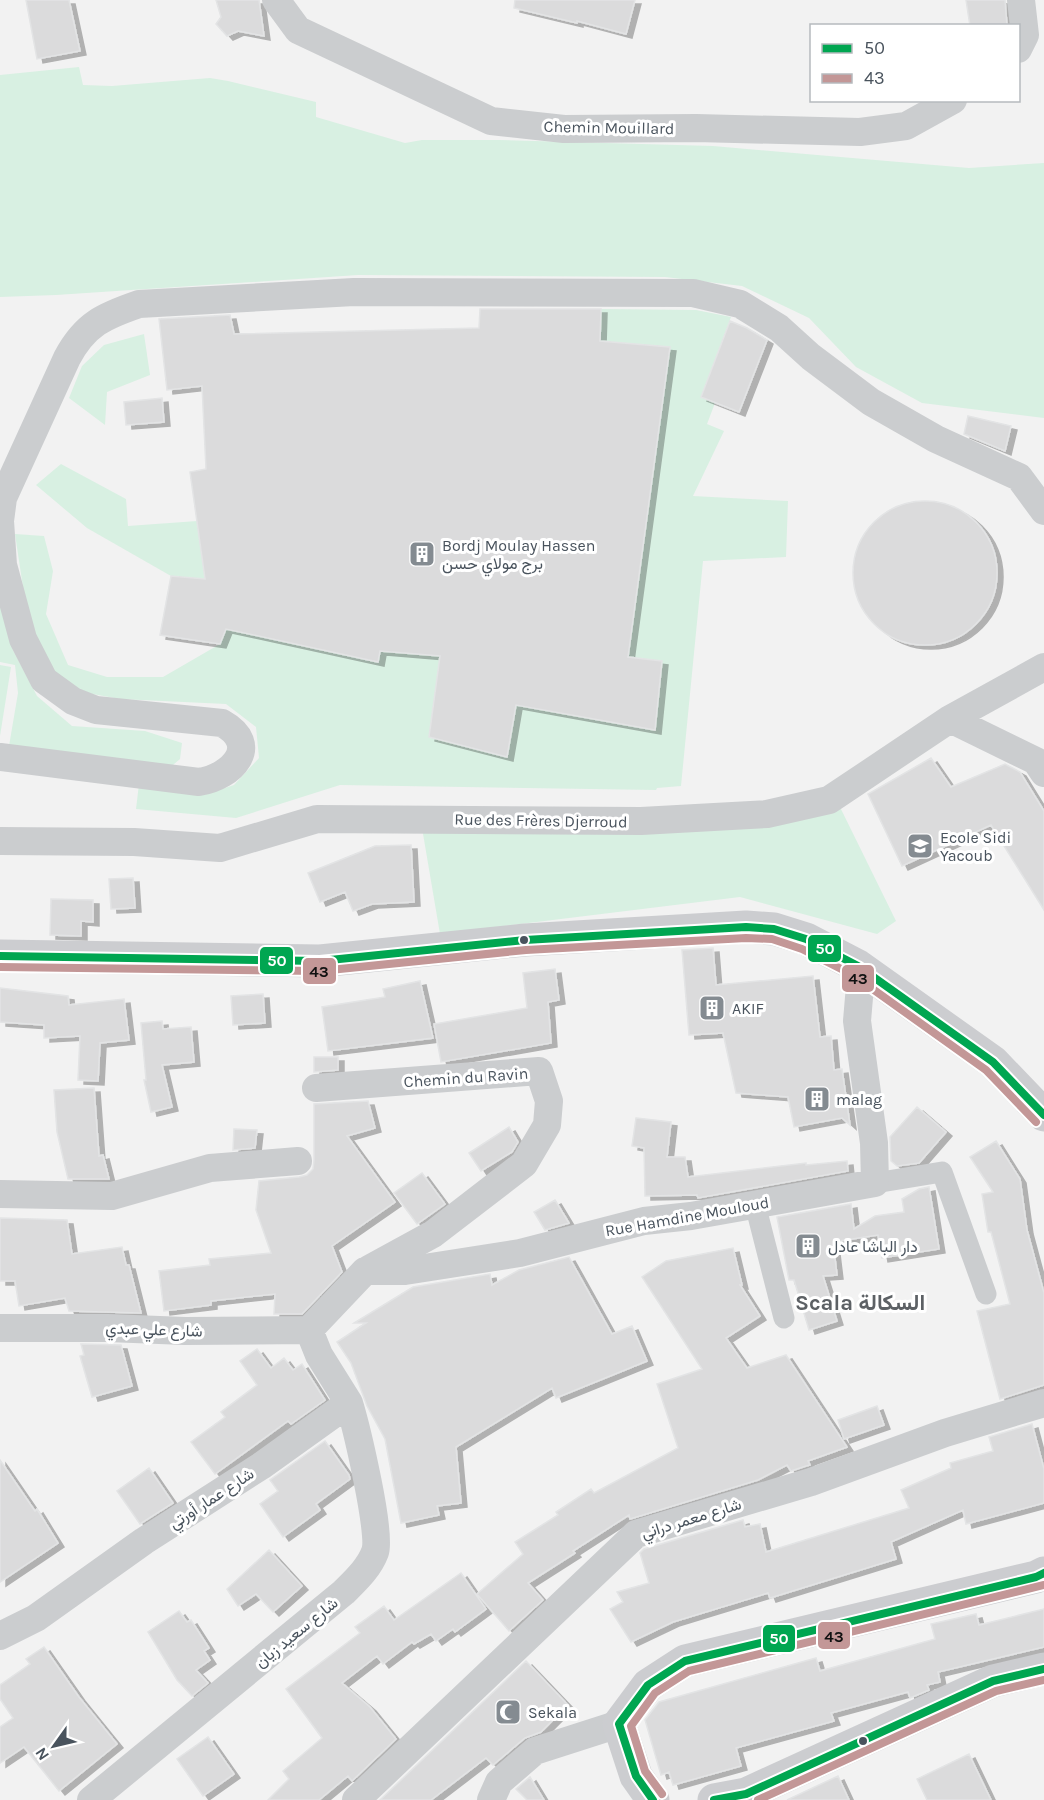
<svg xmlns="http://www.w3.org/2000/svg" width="1044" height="1800" font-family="Karla,Vazirmatn,sans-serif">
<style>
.green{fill:#d8f0e2}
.building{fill:#dbdbdc;stroke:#e3e4e5;stroke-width:1.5;filter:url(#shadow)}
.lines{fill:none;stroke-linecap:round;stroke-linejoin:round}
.pedestrian{stroke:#cbcdcf;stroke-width:21}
.minor{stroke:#cbcdcf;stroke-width:28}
.secondary{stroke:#cccdd0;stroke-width:33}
.bus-1-casing{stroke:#fff;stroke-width:12}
.bus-2-casing{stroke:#fff;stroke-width:12}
.bus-1{stroke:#00a651;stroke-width:8}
.bus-2{stroke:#c39797;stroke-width:8}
.bus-dot{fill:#49535d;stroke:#fff;stroke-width:2}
.labels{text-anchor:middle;stroke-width:6;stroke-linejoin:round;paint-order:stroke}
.street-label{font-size:16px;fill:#49535d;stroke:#fff}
.poi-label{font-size:16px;fill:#49535d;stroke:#fff;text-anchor:start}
.district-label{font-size:22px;font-weight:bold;fill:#5d6165;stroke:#fff}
.line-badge{stroke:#fff;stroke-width:2}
.badge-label{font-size:16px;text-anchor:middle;font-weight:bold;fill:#fff}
.pale-badge-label{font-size:16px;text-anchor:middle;font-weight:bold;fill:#111}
</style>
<defs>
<filter id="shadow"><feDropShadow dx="6" dy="4" stdDeviation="0" flood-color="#0004"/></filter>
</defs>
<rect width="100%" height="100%" fill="#f2f2f2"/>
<path class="green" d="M79 67 83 85 112 86 210 78 228 81 316 102V117L405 143 422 140H499L713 146 969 168 1044 163V418L922 403 856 367 809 318 742 286 665 277 358 275 56 295 0 297V75Z
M601 309 696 310 731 317 701 397 715 403 707 424 724 431 693 496 788 501 786 557 703 561 681 786 657 788 656 790 340 785 236 818 136 809 139 784 203 795 234 785 259 758 256 727 226 704 120 699 76 691 46 668 30 634 15 534 44 536 53 571 46 614 68 665 107 677H163L220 644 226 629 378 662 380 651 440 656 429 737 506 757 516 705 655 730 661 662 628 657 670 347 600 341Z
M144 334 150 375 107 392 105 425 69 398 82 366 104 345Z
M61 464 126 499 128 526 197 521 205 579 171 576 87 528 36 485Z
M0 599 13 650 37 696 72 726 145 731 182 743 180 759 167 770 9 746 18 693 15 665 0 662Z
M0 665 11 667 0 736Z
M837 801 896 921 877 934 740 897 440 934 421 822Z"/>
<path class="building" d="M26 0H69L80 51 37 59Z
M216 0H259L264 36 238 31 227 36 216 24 221 17Z
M515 0H635L626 34 577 21V23L514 8Z
M966 0H1005L1007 26H970Z
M480 309H601L600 341 670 347 628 657 662 661 655 730 516 705 507 757 429 737 440 656 380 651 378 662 226 629 220 644 160 635 171 576 205 579 190 472 206 469 202 386 167 390 159 319 230 315 234 334 479 328Z
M730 321 747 328 767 340 739 412 701 397Z
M162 398 164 422 126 425 124 402Z
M968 416 1011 426 1005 451 964 434Z
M853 573a72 72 0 1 1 144 0a72 72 0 1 1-144 0Z
M931 758 951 787 1005 764 1020 772 1044 811V910L991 825 902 866 868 794Z
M411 845 414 902 372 904 353 911 345 892 320 902 308 873 375 846Z
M133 878 135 908 111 909 109 879Z
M51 899 93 900V922L81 921V936L50 935Z
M713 948 716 985 813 976 820 1037 831 1036 834 1070 842 1069 850 1125 842 1118 794 1127 788 1097 736 1093 723 1033 689 1035 682 950Z
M555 969 559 1000 548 1002 551 1043 441 1062 434 1024 527 1008 523 973Z
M420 981 433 1038 328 1051 322 1007 385 997 383 989Z
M0 988 68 996 69 1005 124 999 129 1040 100 1043 98 1081 78 1080 80 1036 44 1038V1025L0 1022Z
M263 994 265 1023 233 1025 231 996Z
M162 1021 163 1029 191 1027 194 1062 162 1065 172 1107 151 1112 144 1080H146L141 1023Z
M314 1057H338V1070L314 1072Z
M94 1088 99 1156 103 1155 109 1179H68L57 1132 54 1090Z
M368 1101 375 1128 347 1136 395 1202 332 1246 342 1272 302 1314H274L275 1294 211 1301V1305L164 1311 159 1271 210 1265 209 1259 271 1253 256 1210 259 1181 299 1177 307 1175 313 1169 314 1160V1104Z
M917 1107 946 1132 919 1163 897 1166 891 1161 890 1137Z
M636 1118 671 1122 667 1157H685L688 1177 806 1163V1165L847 1161 848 1171 698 1198 697 1195 645 1196 644 1148 632 1146Z
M509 1127 518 1142 512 1152 481 1171 469 1153Z
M234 1129 257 1130 255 1148 233 1150Z
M996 1141 1020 1179 1027 1230 1044 1293V1385L1000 1399 977 1311 1010 1304 991 1232H988L982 1194 993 1192 970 1157Z
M422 1173 445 1204 417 1224 394 1193Z
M929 1187 939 1249 882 1258 878 1235 833 1242 837 1275 823 1276 837 1321 809 1330 794 1280H789L777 1217 851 1204 854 1229 875 1216 904 1212 902 1199 919 1189Z
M555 1200 569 1223 545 1230 534 1212Z
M0 1218 67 1220 72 1254 122 1247 126 1265H129L141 1313 69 1311 65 1298 19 1306 15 1281H0Z
M733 1248 742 1285H740L760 1316 726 1338 747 1368 786 1355 847 1447 808 1461 810 1465 806 1466 791 1471 787 1465 758 1480 630 1519 629 1515 573 1551 575 1553 528 1583 543 1600 509 1631 477 1594 523 1554 515 1542 558 1515 556 1512 591 1489 594 1493 678 1448 657 1384 702 1369 642 1277 666 1261Z
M569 1257 612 1334 632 1326 647 1361 556 1398 552 1388 456 1447 461 1503 437 1506 439 1515 401 1523 385 1439 367 1406 351 1363 337 1342 366 1323H354L413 1287 490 1274 492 1285 519 1270Z
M81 1344 121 1345 132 1386 92 1397 80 1356 84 1355Z
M257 1349 271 1368 284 1358 293 1370 302 1364 325 1400 291 1424 288 1421 215 1474 191 1442 225 1417 221 1412 257 1385 240 1361Z
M877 1406 884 1425 844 1439 838 1420Z
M1032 1424 1044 1469V1503L966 1524 963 1510 891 1542 896 1559 770 1598 768 1593 673 1622 631 1642 610 1609 623 1602 617 1592 649 1583 640 1553 644 1549 743 1520 745 1527 760 1524 766 1552 909 1508 901 1490 951 1468 950 1463 993 1451 989 1437Z
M325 1441 349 1475 350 1479 316 1504 320 1510 283 1537 260 1504 278 1491 270 1480Z
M0 1460 35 1511 37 1509 58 1543 0 1582Z
M149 1468 173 1503 140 1524 117 1491Z
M269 1550 302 1586 273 1612 256 1594 238 1606 227 1589Z
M461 1573 486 1609 455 1632 453 1629 436 1641 431 1634 414 1644 412 1642 383 1664 377 1656 342 1683 370 1707 396 1739 352 1781 348 1776 319 1800H268L289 1779 283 1771 322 1738 286 1689 360 1633 355 1627 384 1606 394 1620Z
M1044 1609V1647L938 1672 940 1682 927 1685 929 1690 910 1698 908 1692 831 1713 834 1721 736 1748 741 1766 673 1785 669 1772 661 1775 645 1720 659 1702 816 1658 820 1671 935 1639 931 1624 976 1614 979 1625Z
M179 1611 187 1622 191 1620 209 1648 204 1651 210 1660 196 1670 208 1683 192 1696 177 1680 148 1632Z
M44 1647 79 1697 117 1744 59 1791 24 1747 0 1763V1727L13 1718 0 1699V1685L30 1664 26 1659Z
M526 1661 568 1705 541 1732 525 1738 493 1765 486 1758 431 1800H380Z
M208 1737 234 1774 203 1796 177 1759Z
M969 1754 991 1800H927L917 1779Z
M838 1776 849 1800H787Z
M530 1777 544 1800H527L516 1789Z"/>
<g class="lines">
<path class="pedestrian" d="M875 1183 942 1172 986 1294
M755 1204 784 1318"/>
<path class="minor" d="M276 0 298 30 491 121 564 129 696 128 860 132 906 126 953 100
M1018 49 1025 35 1021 0
M950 719 1044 667
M0 757 199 782C232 777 262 745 222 723L96 710 73 701 44 680 23 639 3 565 0 521 3 498 67 358C85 324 104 316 139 304L354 292 693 293 740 304 779 328 811 357 871 402 936 439 1019 477 1044 511
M0 841 134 842 220 848 317 819 641 821 767 814 829 800 950 719 1036 761 1044 773
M316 1088 539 1071 549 1101 547 1125 524 1164 433 1234 369 1269
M0 1194 112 1196 210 1168 298 1161
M0 1328H108L185 1331 309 1330
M309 1330 365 1271H405L520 1253 644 1221 691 1216 875 1183 874 1143 857 1021 861 974 858 966
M0 1636 36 1618 144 1541 261 1466 349 1403 319 1355 309 1330
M91 1800 344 1592C356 1580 369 1568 375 1552 382 1534 356 1426 349 1403
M356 1800 636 1534 811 1482 945 1433 1044 1403
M491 1800 499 1782 535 1751 619 1724"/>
<path class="secondary" d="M0 956 320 961 525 940 746 927 774 929 806 939 858 966 993 1062 1044 1115
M653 1800 636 1776 619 1724 648 1685 685 1661 1036 1577 1044 1573
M714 1800 746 1794 993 1681 1044 1669"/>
<g class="bus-1-casing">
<path id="bus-1" d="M0 956 320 961 525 940 746 927 774 929 806 939 858 966 993 1062 1044 1115
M653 1800 636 1776 619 1724 648 1685 685 1661 1036 1577 1044 1573
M714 1800 746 1794 993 1681 1044 1669"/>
</g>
<g class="bus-2-casing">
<path id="bus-2" d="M0 967 320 971 526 950 746 938 772 939 802 949 853 975 986 1070 1036 1122
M662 1794 645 1771 631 1726 655 1693 689 1671 1044 1585
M758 1800 996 1691 1044 1680"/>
</g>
<use href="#bus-1" class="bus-1"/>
<use href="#bus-2" class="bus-2"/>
</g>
<defs>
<g id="building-square" transform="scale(1.35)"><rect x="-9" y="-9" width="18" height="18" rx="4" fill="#848b91" stroke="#fff"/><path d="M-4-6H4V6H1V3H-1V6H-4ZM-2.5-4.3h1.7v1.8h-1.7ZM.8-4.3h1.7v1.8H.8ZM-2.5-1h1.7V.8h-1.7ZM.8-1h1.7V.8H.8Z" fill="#fff"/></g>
<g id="school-square" transform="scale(1.35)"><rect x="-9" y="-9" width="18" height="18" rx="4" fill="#848b91" stroke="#fff"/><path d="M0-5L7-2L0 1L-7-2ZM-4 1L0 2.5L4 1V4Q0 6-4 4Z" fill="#fff"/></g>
<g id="mosque-square" transform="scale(1.35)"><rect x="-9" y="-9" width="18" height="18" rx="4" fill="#848b91" stroke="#fff"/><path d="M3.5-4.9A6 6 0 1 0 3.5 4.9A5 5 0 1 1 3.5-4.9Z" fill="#fff"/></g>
</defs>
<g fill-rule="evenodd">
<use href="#building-square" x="422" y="554"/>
<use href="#school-square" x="920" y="846"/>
<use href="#building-square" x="712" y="1008"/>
<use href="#building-square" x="817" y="1099"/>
<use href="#building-square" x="808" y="1246"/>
<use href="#mosque-square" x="508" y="1712"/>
</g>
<g class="bus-dot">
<circle cx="524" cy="940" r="5"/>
<circle cx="863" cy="1741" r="5"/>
</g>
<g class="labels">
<g class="street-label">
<text transform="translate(609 127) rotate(1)" y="6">Chemin Mouillard</text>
<text transform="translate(541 820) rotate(1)" y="6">Rue des Frères Djerroud</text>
<text transform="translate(466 1077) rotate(-4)" y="6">Chemin du Ravin</text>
<text transform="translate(687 1216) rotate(-10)" y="6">Rue Hamdine Mouloud</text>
<text transform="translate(154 1329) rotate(2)" y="6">شارع علي عبدي</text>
<text transform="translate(211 1498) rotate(-33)" y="6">شارع عمار أورتي</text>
<text transform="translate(691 1518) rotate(-17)" y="6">شارع معمر دراني</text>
<text transform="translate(296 1632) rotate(-39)" y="6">شارع سعيد زيان</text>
</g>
<g class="poi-label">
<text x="442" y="551">Bordj Moulay Hassen<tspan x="442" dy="18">برج مولاي حسن</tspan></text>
<text x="940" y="843">Ecole Sidi<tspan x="940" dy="18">Yacoub</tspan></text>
<text x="732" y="1014">AKIF</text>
<text x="836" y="1105">malag</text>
<text x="828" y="1252">دار الباشا عادل</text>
<text x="528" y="1718">Sekala</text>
</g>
<g class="district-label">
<text x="860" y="1310">Scala السكالة</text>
</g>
</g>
<g class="line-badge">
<rect x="807" y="934" width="35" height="29" rx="6" fill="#00a651"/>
<rect x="259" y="946" width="35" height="29" rx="6" fill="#00a651"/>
<rect x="302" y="957" width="35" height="28" rx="6" fill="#c39797"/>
<rect x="841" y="964" width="34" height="29" rx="6" fill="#c39797"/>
<rect x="817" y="1621" width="34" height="29" rx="6" fill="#c39797"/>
<rect x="762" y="1624" width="34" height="29" rx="6" fill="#00a651"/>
</g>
<g class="badge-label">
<text x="825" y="954">50</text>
<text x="277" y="966">50</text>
<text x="779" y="1644">50</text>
</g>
<g class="pale-badge-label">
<text x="319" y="977">43</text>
<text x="858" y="984">43</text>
<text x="834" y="1642">43</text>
</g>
<rect x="810" y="24" width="210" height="78" fill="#ffffff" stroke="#b6babe" stroke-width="1.5"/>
<rect x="822" y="44" width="30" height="9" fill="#00a651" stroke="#b6babe" stroke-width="1.5"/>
<text x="864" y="54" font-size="18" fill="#49535d">50</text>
<rect x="822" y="74" width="30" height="9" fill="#c39797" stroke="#b6babe" stroke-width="1.5"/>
<text x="864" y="84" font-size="18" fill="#49535d">43</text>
<g transform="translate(54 1746) rotate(236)" stroke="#ffffff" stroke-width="4.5" paint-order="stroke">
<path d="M0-4.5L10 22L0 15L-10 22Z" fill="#49535d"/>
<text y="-9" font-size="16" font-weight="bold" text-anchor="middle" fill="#49535d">N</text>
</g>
</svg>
